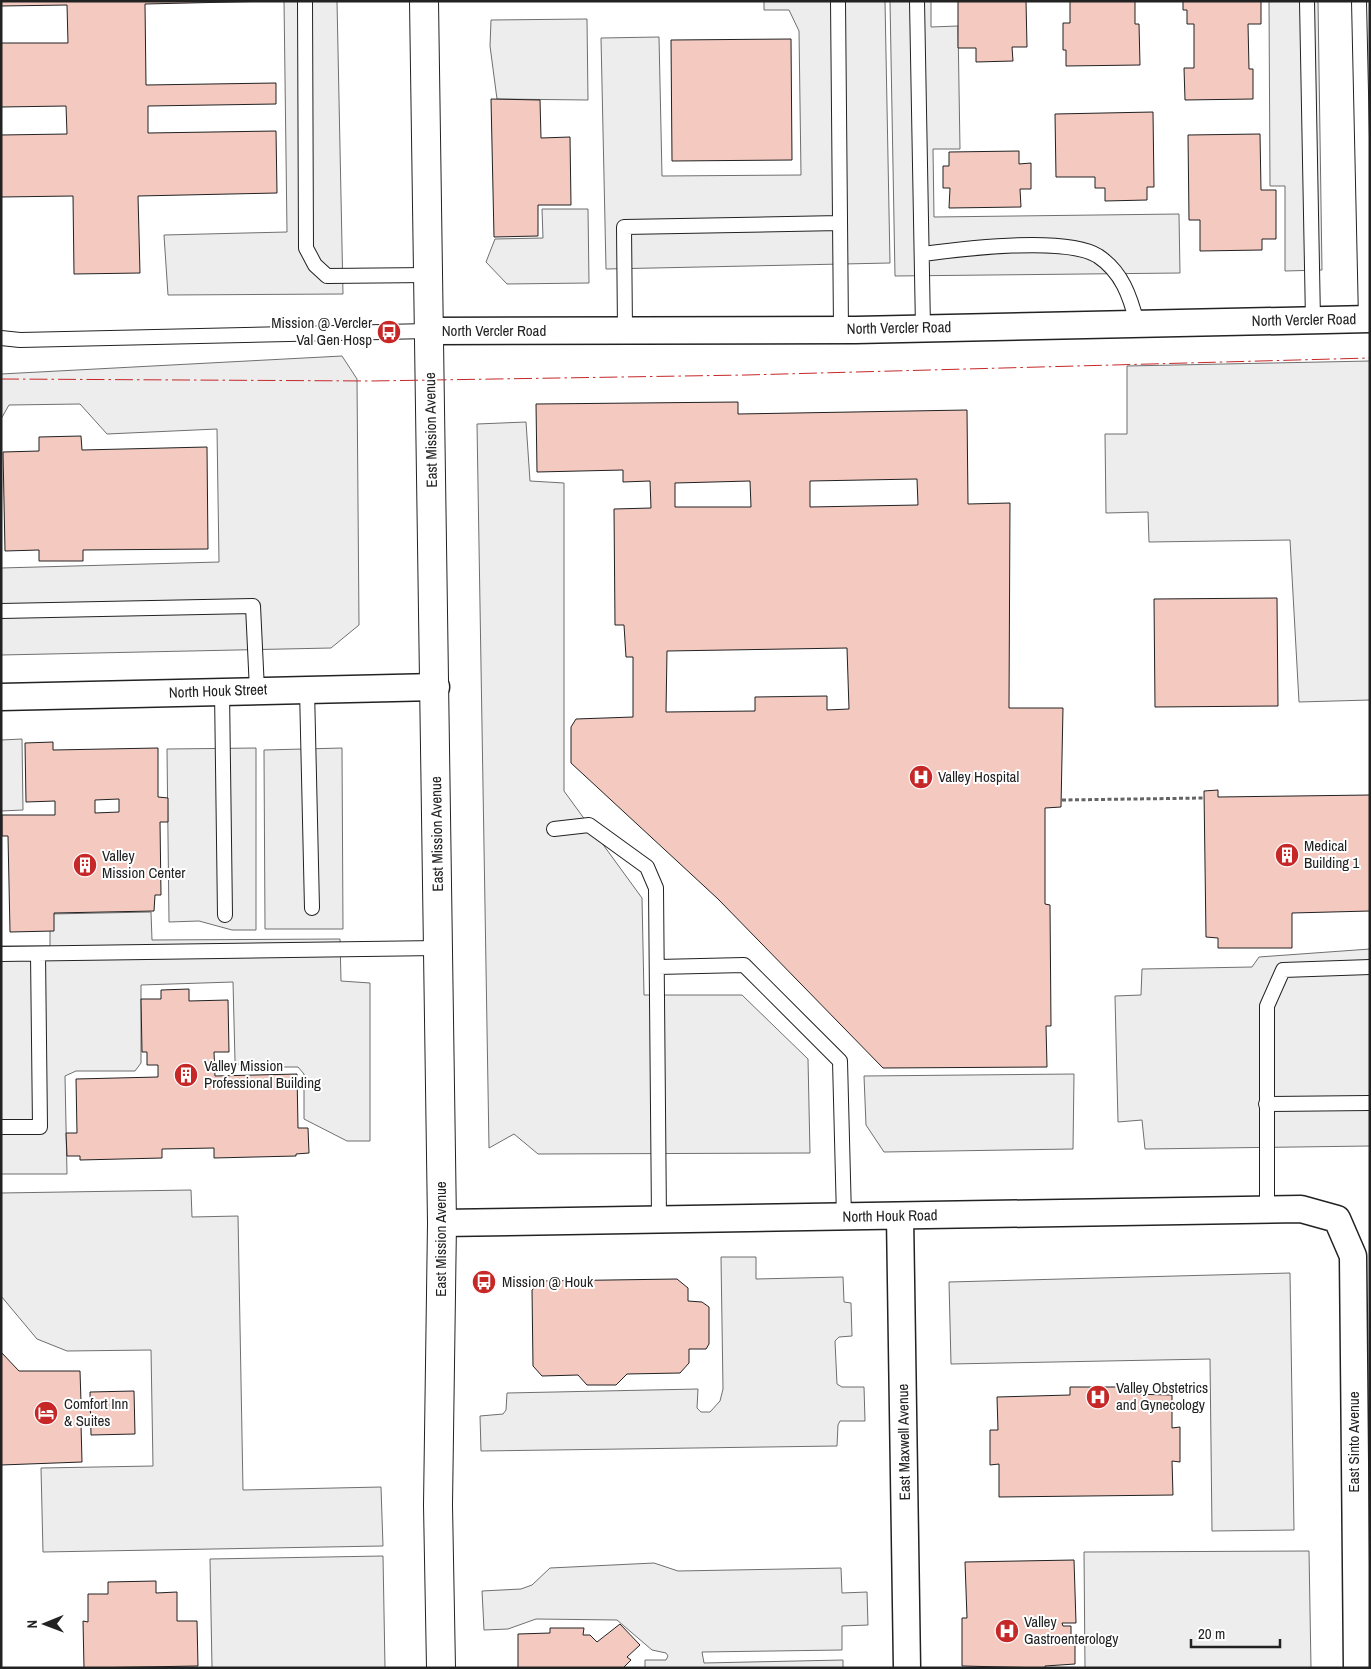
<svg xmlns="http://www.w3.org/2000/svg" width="1371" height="1669" font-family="'Archivo Narrow',sans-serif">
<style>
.parking{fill:#ededed;stroke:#6f6f6f}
.building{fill:#f3c9c0;stroke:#222;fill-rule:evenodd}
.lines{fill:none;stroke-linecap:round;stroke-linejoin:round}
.lane-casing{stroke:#222;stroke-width:16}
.street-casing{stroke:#222;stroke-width:29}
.secondary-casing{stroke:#222;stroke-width:30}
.path{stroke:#646464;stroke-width:3;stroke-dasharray:4 2.5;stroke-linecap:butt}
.lane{stroke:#fff;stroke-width:14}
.street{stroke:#fff;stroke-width:26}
.secondary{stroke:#fff;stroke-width:28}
.power{stroke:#c62828;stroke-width:1;stroke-dasharray:18 4 2.5 4;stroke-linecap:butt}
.labels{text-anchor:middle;stroke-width:4;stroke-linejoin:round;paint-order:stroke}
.street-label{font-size:15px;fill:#222;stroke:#fff}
.poi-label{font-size:15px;fill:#222;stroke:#fff;text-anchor:start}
</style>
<rect width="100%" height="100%" fill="#fff"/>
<path class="parking" d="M284 1H337L343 294 168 295 164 235 287 232Z
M764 1H885L890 263 606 269 601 38 659 37 662 176 801 175 799 31 789 10H764Z
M890 1H931V27L958 26 960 149H933L934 217 1179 214 1180 273 895 276Z
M1269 1H1318L1322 270 1285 271V186H1270Z
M587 19 588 100 497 99 490 46 491 20Z
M542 209H588L589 283 507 284 486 262 495 239 543 238Z
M342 356 357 379 359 625 331 648 1 655V568L219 562 217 429 107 434 80 404 9 405 1 419V374Z
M1370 361V700L1299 702 1290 540 1149 542 1148 512 1106 513 1105 434H1127V366Z
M526 422 530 481 564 483V791L642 898 644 995H742L808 1059 810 1153 538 1154 514 1134 489 1148 477 424Z
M22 739 23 810 1 811V740Z
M256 748V930H232L199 921 169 922 167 749Z
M342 748 343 929H265L264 750Z
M151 912 152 940 340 939 341 981 370 983V1141H347L304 1119V1074L298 1067H242L235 1061 233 982 141 985V1063L135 1071H76L65 1076 67 1174H1V946H50V914Z
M1370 949V1146L1145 1149 1142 1120 1118 1122 1115 996 1141 995 1142 969 1252 967 1259 957Z
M1074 1074 1073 1149 884 1152 866 1125 864 1076Z
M191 1190 192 1217 238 1216 243 1490 381 1487 383 1546 43 1552 41 1468 153 1466 151 1350 67 1351 37 1339 1 1296V1193Z
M721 1257H756V1279L843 1277 844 1302 851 1303 852 1336 839 1337 835 1341 837 1384 842 1387H864L865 1421H840L838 1425 837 1446 481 1451 480 1416 503 1414 506 1410 507 1393 698 1389 697 1408 701 1412H710L720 1401 723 1389Z
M1290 1273 1294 1530 1212 1531 1210 1359 951 1364 949 1282Z
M1309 1551 1311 1668H1085L1084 1552Z
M383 1556 385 1668H212L210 1559Z
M654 1563 678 1571 841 1568 842 1593 867 1592 868 1625 842 1626V1650L702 1652 704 1663 843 1660V1668H645V1660H666L668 1656 666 1653 652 1650 617 1620 536 1619 508 1629 484 1630 482 1591 521 1589 532 1585 550 1568Z"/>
<path class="building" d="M1 1H274L145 4 146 85 276 83V104L148 106V133L276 131 277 193 138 196 140 273 74 274 73 196 1 197V135L67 134 66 106 1 107V43H68L67 5 1 6Z
M958 1H1026L1027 47H1012L1013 61 976 62V48H958Z
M1070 1H1135V24H1139L1140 65 1066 66V50H1063V23H1070Z
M1183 1H1261V24H1248L1249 69H1253V99L1185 100 1184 68H1194V24H1187V10H1183Z
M791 39 792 160 672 161 671 40Z
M491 99 540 100 541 138 570 137 571 205H538V236L494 237Z
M1153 112 1154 187H1147V200L1105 201V188H1095V177H1056L1055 114Z
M1260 134 1261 190H1276V239H1262V250L1200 251V220H1189L1188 135Z
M1019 151V164L1031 163V189H1020L1021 207 949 208 950 188H943V166H949V152Z
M738 402V414L967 410 968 504 1010 503 1009 708H1063L1061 807 1045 808V904L1050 905 1051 1026H1046L1047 1067 883 1068 718 899 571 763V727L576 719 633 717V657H626L624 625H615L614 509 651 508 650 481 623 482V470L537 472 536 404ZM917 479 918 505 810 507V481ZM750 481 751 507H675V483ZM847 648 849 709 827 710V696L755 697V711L666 712 667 651Z
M81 436 82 450 207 447 208 549 83 550V561H39V550L5 551 3 452 39 451V437Z
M1277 598 1278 706 1155 707 1154 599Z
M53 742V750L158 748V797L168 798V822H160L161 895H155L154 911 54 913V931L10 932 8 836H2V815H55V801L26 802 25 743ZM119 799V812L95 813V800Z
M1218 790V797L1370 795V911L1292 913V948H1218V938L1206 937 1204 791Z
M189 989V1001L228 1000 229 1052H214L215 1076 297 1074 298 1128H308L309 1153 296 1154V1156L214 1158V1148L162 1149V1158L80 1160V1156H67L66 1133H77L76 1079 158 1077V1065H147V1052H142L141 999H161V990Z
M677 1279 688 1288V1301L702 1302 709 1307V1344L706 1349H689V1363L680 1373 627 1374 616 1385H587L578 1375 542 1376 533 1366 532 1290 542 1281Z
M1 1352 19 1371H80L81 1402H90L91 1424H81L82 1462 1 1465Z
M1070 1387H1126L1127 1394 1172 1395V1428L1180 1427V1462L1172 1461 1173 1495 999 1497V1464L990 1465V1430H998L997 1397 1070 1395Z
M134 1391 135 1434 91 1435 90 1392Z
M1074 1560 1076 1623H1062L1063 1626H1071V1642H1075V1664L1045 1666V1668L962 1666V1618H967L965 1562Z
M156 1581V1593L177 1592V1621H197L198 1666 84 1668 83 1621 88 1622V1594H108V1582Z
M620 1624 640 1645 627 1657 631 1660 623 1668H518V1634L550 1633V1628H584L583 1635H590L597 1642Z"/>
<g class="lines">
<g class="lane-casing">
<path id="lane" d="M305 1 306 248 315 265 327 276 428 275
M838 1 841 329
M917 1 923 328
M1307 1 1313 320
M1359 1 1366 319
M923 254C960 249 1066 236 1098 256 1122 272 1130 296 1137 323
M625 330 624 227 840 223
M1 338 20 340 429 331
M1 611 253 606 257 690
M307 689 312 908
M222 691 225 915
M554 829 589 825 647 867 656 888 659 1219
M1 954 438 948
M658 967 744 965 840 1061 844 1217
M1266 1104 1370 1103
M1 1127H40L38 954
M1267 1210V1006L1283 970 1370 967"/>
</g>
<g class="street-casing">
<path id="street" d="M429 331 856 330 1370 319
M1 697 436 687
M900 1216 907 1668
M442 1223 1301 1209 1337 1219 1353 1256 1357 1668"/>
</g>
<g class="secondary-casing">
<path id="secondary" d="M424 1 442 1223 438 1505 441 1668"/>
</g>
<path class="path" d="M1062 800 1204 798"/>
<use href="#lane" class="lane"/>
<use href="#street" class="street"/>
<use href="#secondary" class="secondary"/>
<path class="power" d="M1 379 371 381 746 375 1370 358"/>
</g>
<defs>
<g id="bus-disc" transform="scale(1.25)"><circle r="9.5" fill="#c62828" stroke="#fff"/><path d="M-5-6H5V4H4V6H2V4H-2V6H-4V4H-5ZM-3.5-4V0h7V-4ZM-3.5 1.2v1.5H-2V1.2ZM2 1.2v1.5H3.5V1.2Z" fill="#fff"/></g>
<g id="hospital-disc" transform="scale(1.25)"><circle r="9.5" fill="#c62828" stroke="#fff"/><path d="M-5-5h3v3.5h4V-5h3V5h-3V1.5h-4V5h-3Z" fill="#fff"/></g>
<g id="building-disc" transform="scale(1.25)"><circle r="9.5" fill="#c62828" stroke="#fff"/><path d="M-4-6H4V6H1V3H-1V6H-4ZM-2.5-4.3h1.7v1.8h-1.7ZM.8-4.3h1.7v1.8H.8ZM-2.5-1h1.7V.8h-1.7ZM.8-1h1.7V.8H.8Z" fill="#fff"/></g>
<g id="hotel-disc" transform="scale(1.25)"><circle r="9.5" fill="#c62828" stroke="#fff"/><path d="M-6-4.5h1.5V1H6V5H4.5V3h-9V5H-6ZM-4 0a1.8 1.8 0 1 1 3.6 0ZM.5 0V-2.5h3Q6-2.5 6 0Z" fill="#fff"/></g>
</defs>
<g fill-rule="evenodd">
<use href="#bus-disc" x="389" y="332"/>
<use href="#hospital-disc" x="921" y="777"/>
<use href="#building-disc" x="1287" y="855"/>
<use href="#building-disc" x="85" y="865"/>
<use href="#building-disc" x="186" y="1075"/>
<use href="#bus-disc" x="484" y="1282"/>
<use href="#hospital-disc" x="1098" y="1397"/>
<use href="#hotel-disc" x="46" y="1413"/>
<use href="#hospital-disc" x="1007" y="1631"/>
</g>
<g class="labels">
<g class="street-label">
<text transform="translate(1304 320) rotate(-1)" y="5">North Vercler Road</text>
<text transform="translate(899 328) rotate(-1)" y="5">North Vercler Road</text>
<text x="494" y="336">North Vercler Road</text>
<text transform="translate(431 430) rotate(-91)" y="5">East Mission Avenue</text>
<text transform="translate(218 691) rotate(-2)" y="5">North Houk Street</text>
<text transform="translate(437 834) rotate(-91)" y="5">East Mission Avenue</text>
<text transform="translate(890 1216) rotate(-1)" y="5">North Houk Road</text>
<text transform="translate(441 1239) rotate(-90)" y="5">East Mission Avenue</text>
<text transform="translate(904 1442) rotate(-91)" y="5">East Maxwell Avenue</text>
<text transform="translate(1354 1442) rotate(-90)" y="5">East Sinto Avenue</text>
</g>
<g class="poi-label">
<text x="372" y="328" text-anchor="end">Mission @ Vercler<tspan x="372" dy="17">Val Gen Hosp</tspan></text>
<text x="938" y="782">Valley Hospital</text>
<text x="1304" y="851">Medical<tspan x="1304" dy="17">Building 1</tspan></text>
<text x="102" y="861">Valley<tspan x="102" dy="17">Mission Center</tspan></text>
<text x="204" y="1071">Valley Mission<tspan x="204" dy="17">Professional Building</tspan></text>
<text x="502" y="1287">Mission @ Houk</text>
<text x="1116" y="1393">Valley Obstetrics<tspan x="1116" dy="17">and Gynecology</tspan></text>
<text x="64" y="1409">Comfort Inn<tspan x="64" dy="17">&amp; Suites</tspan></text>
<text x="1024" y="1627">Valley<tspan x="1024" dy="17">Gastroenterology</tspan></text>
</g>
</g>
<rect width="1371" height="1669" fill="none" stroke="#222222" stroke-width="5"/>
<g transform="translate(45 1624) rotate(269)" stroke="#ffffff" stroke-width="4" paint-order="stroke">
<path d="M0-4L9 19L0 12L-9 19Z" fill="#222222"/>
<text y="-8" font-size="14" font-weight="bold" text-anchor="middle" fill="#222222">N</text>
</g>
<path d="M1191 1639v8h89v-8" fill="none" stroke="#222222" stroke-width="2.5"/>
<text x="1198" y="1639" font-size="15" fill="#222222" stroke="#ffffff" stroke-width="4" paint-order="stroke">20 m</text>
</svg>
